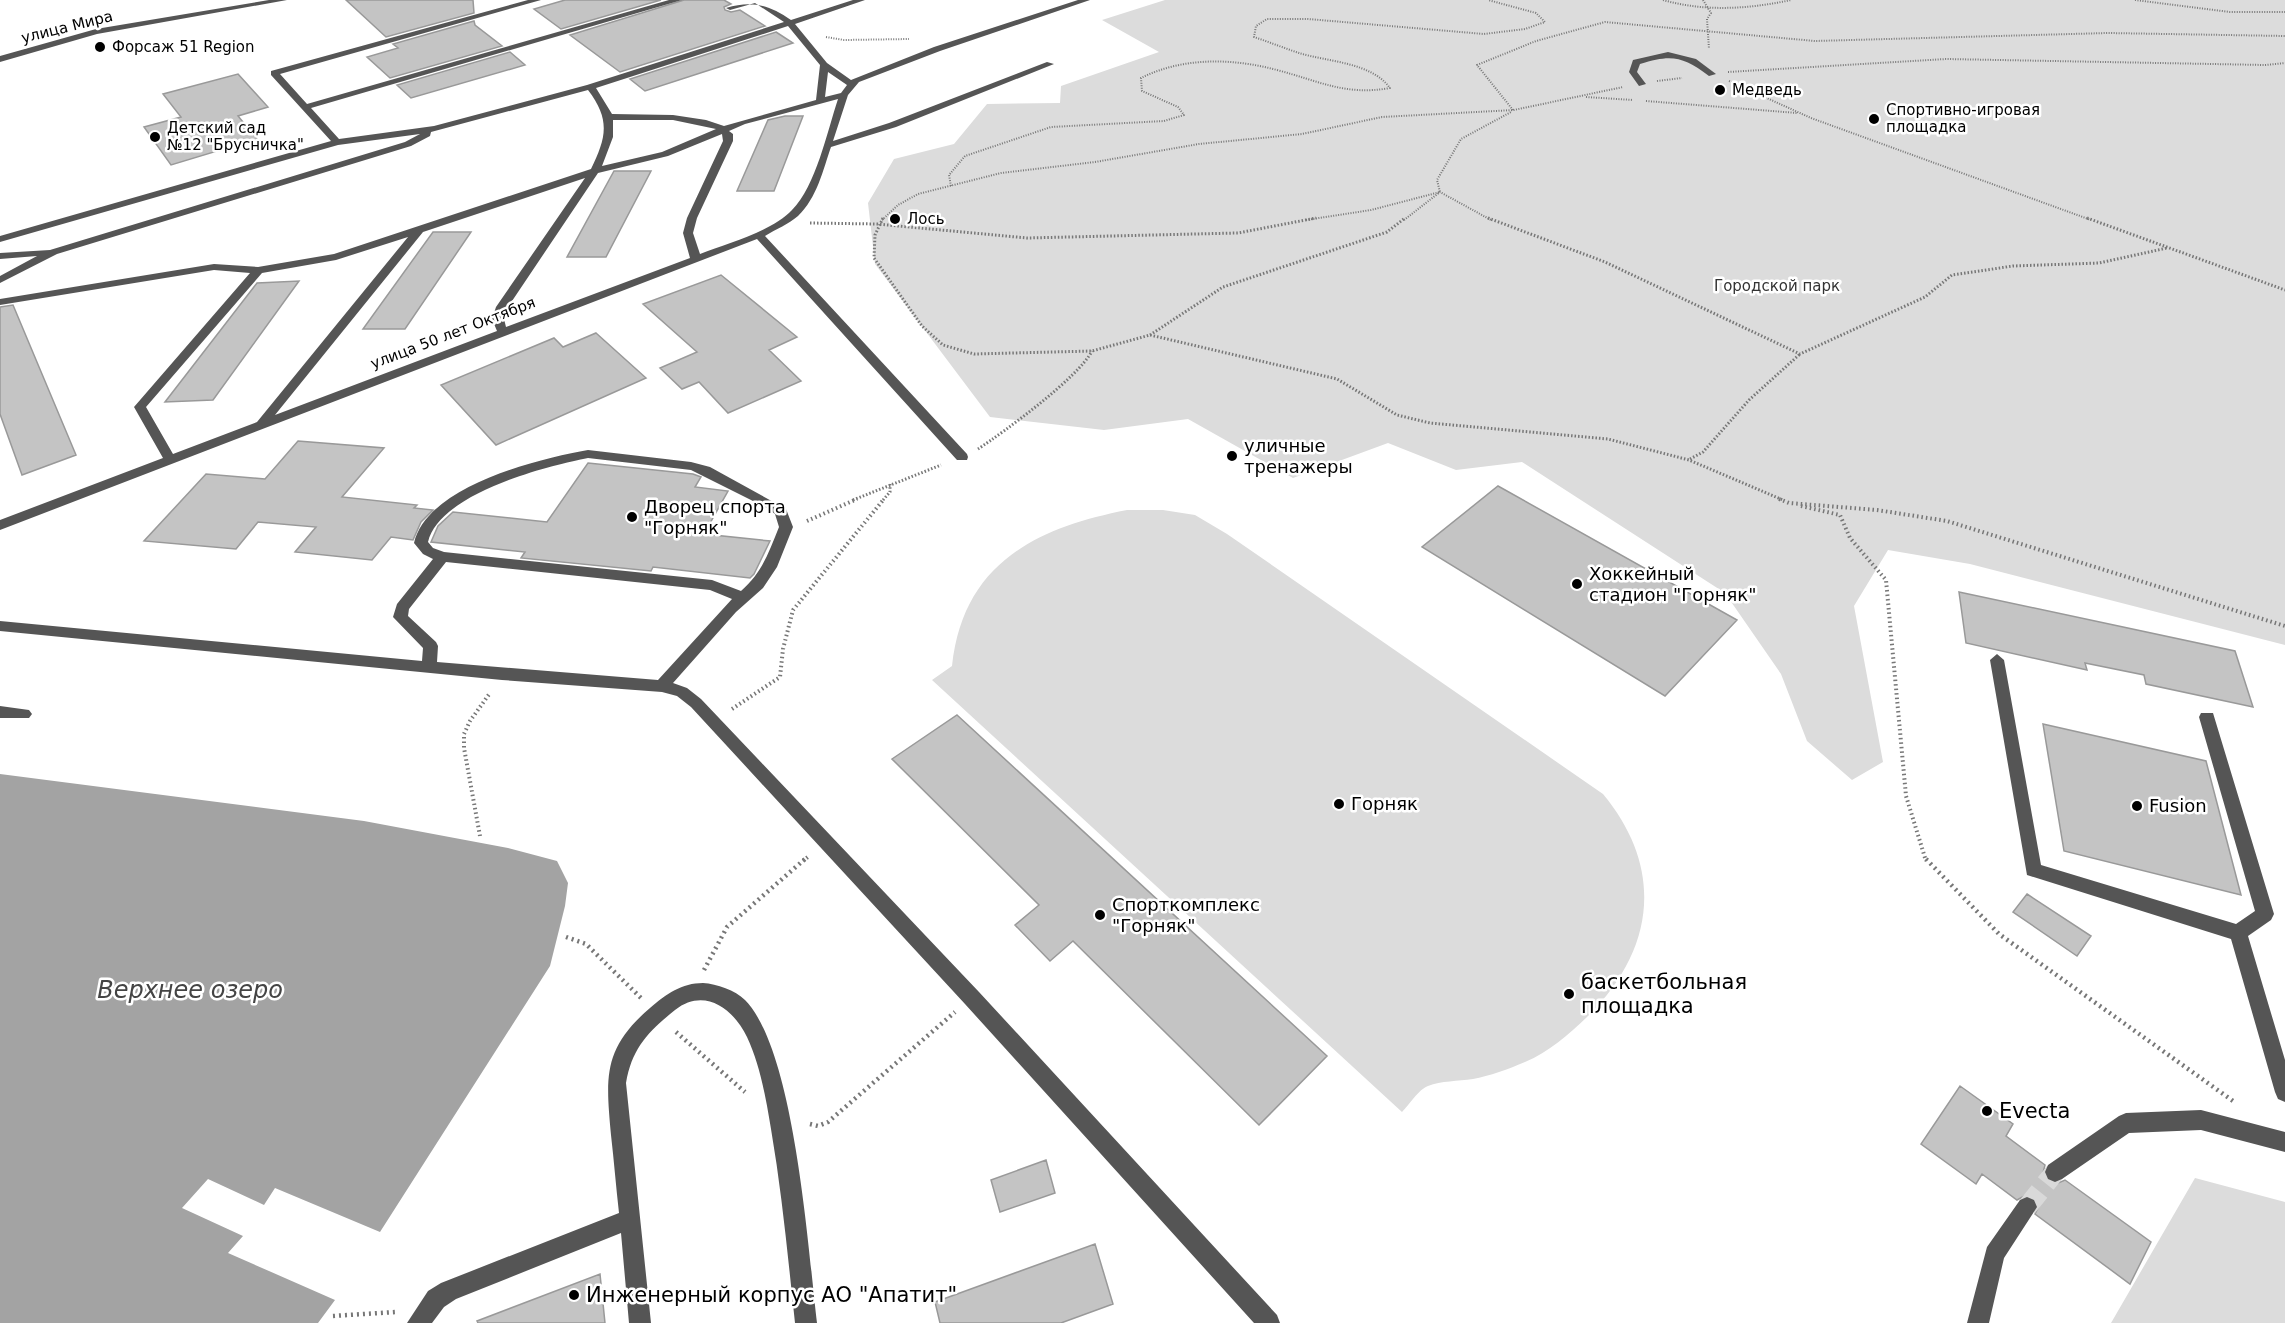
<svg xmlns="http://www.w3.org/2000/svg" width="2285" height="1323" font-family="'DejaVu Sans',sans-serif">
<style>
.green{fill:#dcdcdc}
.water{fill:#a3a3a3}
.building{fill:#c4c4c4;stroke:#999;stroke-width:1.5}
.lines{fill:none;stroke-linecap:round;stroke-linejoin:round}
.minor-tunnel{stroke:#d9d9d9;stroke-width:20;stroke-dasharray:20 10;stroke-linecap:butt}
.path-far3{stroke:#777;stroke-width:2;stroke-dasharray:1 1.5;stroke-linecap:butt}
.path-far2{stroke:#777;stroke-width:3;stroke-dasharray:1.5 2;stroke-linecap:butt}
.path-far1{stroke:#777;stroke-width:4;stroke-dasharray:1.5 3;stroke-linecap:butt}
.path{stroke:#777;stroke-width:4.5;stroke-dasharray:2 4;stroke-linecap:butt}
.minor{fill:#555;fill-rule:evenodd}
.poi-dot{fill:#000;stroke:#fff;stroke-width:2}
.labels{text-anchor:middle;stroke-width:5;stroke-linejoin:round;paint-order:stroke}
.far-street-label{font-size:15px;fill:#000;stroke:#fff}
.far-poi-label{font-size:15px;fill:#000;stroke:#fff;text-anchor:start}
.far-park-label{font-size:15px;fill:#333;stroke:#fff}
.poi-label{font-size:18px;fill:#000;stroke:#fff;text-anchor:start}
.near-poi-label{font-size:21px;fill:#000;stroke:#fff;text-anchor:start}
.near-water-label{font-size:24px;font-style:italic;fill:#444;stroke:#fff}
</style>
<rect width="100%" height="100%" fill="#fff"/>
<path class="green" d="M1165 0H2285V645L1970 564 1888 550 1854 606 1883 762 1852 780 1807 741 1781 674 1725 593 1522 462 1456 470 1388 443 1293 478 1188 419 1104 430 990 417 875 264 868 203 894 159 954 144 987 104 1060 103 1061 86 1159 52 1102 20Z
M1127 510H1163L1195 515 1227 534 1603 794C1665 869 1655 950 1587 1017 1568 1035 1549 1052 1525 1062 1509 1069 1489 1076 1473 1079 1458 1081 1441 1081 1428 1086 1419 1089 1409 1105 1402 1112L932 680 952 666C963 564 1035 528 1127 510Z
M2195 1178 2285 1202V1323H2111Z"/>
<path class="water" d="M0 774 364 821 508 848 557 861 568 883 565 906 550 966 380 1232 275 1188 264 1205 208 1179 182 1208 243 1236 228 1253 335 1300 318 1323H0Z"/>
<path class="building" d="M346 0H473L474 13 386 37Z
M565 0H661L561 29 534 9Z
M684 0H724L731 4 724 7 725 10 731 12 740 10 765 26 620 72 570 35Z
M474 21 475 25 502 46 390 78 367 57 398 48 393 44Z
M776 32 793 43 645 91 630 79Z
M510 52 525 65 411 98 397 85Z
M238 74 268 107 238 116 257 139 171 165 144 127 181 117 163 94Z
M785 116H803L774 191H737L768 120Z
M614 171H651L606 257H567Z
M433 232H471L405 329H363Z
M721 275 797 337 769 350 801 381 728 413 699 382 682 389 660 368 697 352 643 304Z
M299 281 213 400 165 402 257 283Z
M13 305 76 455 22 475 0 414V307Z
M596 333 646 378 496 445 441 385 554 338 563 347Z
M298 441 384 448 342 497 417 505 414 508 433 510 421 522 413 540 391 537 372 560 295 552 316 527 258 522 236 549 144 541 206 474 265 479Z
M588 463 693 474 701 477 695 487 728 491 704 534 770 541 754 574 750 578 653 567 651 571 521 558 525 552 431 542 438 526 453 512 547 522Z
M1498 486 1737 620 1665 696 1422 547Z
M1959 592 2235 651 2253 707 2146 684 2144 675 2085 663 2087 670 1966 643Z
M957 715 1327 1056 1259 1125 1073 941 1050 961 1015 925 1039 905 892 759Z
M2043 724 2206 761 2241 895 2064 851Z
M2027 894 2091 936 2077 956 2013 912Z
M1960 1086 2013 1124 2006 1136 2045 1165 2043 1173 2047 1181 2056 1184 2065 1180 2151 1242 2130 1284 2035 1214 2039 1206 2035 1198 2026 1195 2017 1200 1982 1174 1976 1184 1921 1144Z
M1046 1160 1055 1193 1000 1212 991 1180Z
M1095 1244 1113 1304 1061 1323H940L935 1302Z
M600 1274 605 1323H478L477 1321Z"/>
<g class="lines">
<path class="minor-tunnel" d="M2027 1207 2055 1172"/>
<path class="path-far3" d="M1663 0C1705 12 1749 9 1791 0
M1703 0 1711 13 1707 19 1709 49
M2135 0 2230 12H2285
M826 37 844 40 909 39
M1728 72 1946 59 2265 65 2285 63
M1657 81 1682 78
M1729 81 1811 118 2091 220
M1586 97 1633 100
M1646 101 1797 113
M1513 110 1477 65 1536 41 1605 22 1815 41 2108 33 2285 36
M951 186 949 175 965 156 1051 127 1164 121 1184 115 1178 107 1142 91 1141 78C1183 57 1232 58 1277 70 1319 81 1345 96 1390 88 1371 62 1328 62 1299 53 1284 48 1269 42 1254 37L1256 26 1267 19H1308L1484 34 1525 29 1545 22 1536 13 1488 0
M882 220 898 205 918 194 1001 173 1095 162 1199 144 1302 134 1382 117 1514 110 1623 87
M1306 220 1371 210 1440 192 1437 180 1461 139 1511 112
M1404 220 1440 192 1491 220"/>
<path class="path-far2" d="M883 218 875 235 874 258 922 326 943 345 974 354 1092 351 1150 335 1337 379 1397 415 1430 423 1608 439 1689 460 1783 500
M1488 218 1605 262 1800 354 1925 297 1952 275 2013 266 2099 263 2167 248
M2087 218 2285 290
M810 223 877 224 1027 238 1238 233 1316 218
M1150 335 1223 287 1387 232 1405 218
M978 449C1004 432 1079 377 1092 351
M1690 459 1703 452 1749 400 1800 354
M853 500 941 465
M883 500 890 492V484"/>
<path class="path-far1" d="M1779 499 1789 503 1877 510 1947 521 2285 626
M1801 506 1840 515 1850 538 1886 580 1906 796 1926 861
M807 521 857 499
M732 709 780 677 783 649 793 610 884 499
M480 836 464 748V734L470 721 490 693
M803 861 809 856"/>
<path class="path" d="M1926 859 1999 934 2233 1101
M566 937 586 944 641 998
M704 970 727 927 805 859
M676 1032 745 1092
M810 1124 818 1126 828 1122 955 1012
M333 1316 395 1312"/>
<path class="minor" d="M269 0H287L97 34 0 62V56L96 29Z
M528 0H541L280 74 307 104 669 0H682L311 108 339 139 434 126 587 85 784 22 755 3 730 10 726 8C752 0 769 5 791 20L853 0H865L795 24 827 63 851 80 934 47 1078 0H1090L940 51 859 82 848 95 833 141 889 123 1047 62 1054 64 896 127 831 147C823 170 817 198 798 216 789 224 776 229 765 236L967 454 968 457 967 460H957L757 239 0 530V520L163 458 134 407 250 273 214 270 0 305V299L214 264 258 267 334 254 591 169C606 138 611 120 588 90L431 132 430 136 411 146 57 254 0 283V276L37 256 0 259V253L50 250 405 142 420 134 338 145 0 242V236L331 141 271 75V71ZM788 26 820 65 816 100 724 126 706 120 673 115 612 114 596 88ZM828 72 847 85 841 93 825 97ZM838 99C827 132 816 186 792 210 771 232 728 243 700 254L693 233 697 218 733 141V134L729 131 745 124ZM613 120H673L716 129 662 152 602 166 613 137ZM722 134 723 141 687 218 683 233 690 258 506 327 504 319 508 307 598 173 668 156ZM585 178 496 307 492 319 497 331 275 415 423 232ZM408 237 257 422 173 454 146 407 262 273 336 260Z
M1668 52 1696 59 1716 74 1709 76C1683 56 1671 54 1640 64L1637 72 1646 84 1639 86 1629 72 1633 60Z
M588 450 691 462 710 467 786 509 793 527 777 567 763 588 736 612 673 683 687 688 701 699 979 992 1277 1315 1280 1323H1254L965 1004 691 707 677 696 662 692 502 680 0 631V621L422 661 423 648 393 617 397 604 433 559 423 554 414 543C427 486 538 459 588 450ZM588 458 691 470 767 508 775 514 779 527C769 552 762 573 741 591L712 580 444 552 433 548 428 542C439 494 546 466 588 458ZM446 562 710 590 732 599 658 680 437 662 438 646 436 642 408 616 409 609Z
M1997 654 2004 660 2041 865 2236 924 2255 911 2199 717 2201 713H2213L2274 914 2271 920 2248 936 2285 1060V1102L2278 1099 2275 1092 2231 939 2027 875 1990 660Z
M0 706 29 710 32 714 29 718H0Z
M703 983C717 984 735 990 745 1000 795 1051 808 1249 817 1323H795C788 1258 782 1193 771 1129 766 1098 760 1065 747 1037 733 1008 704 987 675 1010 648 1032 632 1048 626 1083L651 1323H629L621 1233 456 1299 444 1307 432 1323H407L428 1291 441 1283 619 1213C616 1187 614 1161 611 1135 606 1078 602 1049 650 1008 666 994 682 983 703 983Z
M2201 1110 2285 1132V1152L2201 1130 2129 1133 2062 1179 2055 1182 2048 1179 2045 1172 2048 1165 2119 1116 2126 1113Z
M2027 1197 2034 1200 2037 1207 2004 1258 1989 1323H1967L1987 1247 2020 1200Z"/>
</g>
<g class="poi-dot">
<circle cx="100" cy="47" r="6"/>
<circle cx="1720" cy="90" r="6"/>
<circle cx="1874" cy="119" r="6"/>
<circle cx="155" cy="137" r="6"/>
<circle cx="895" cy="219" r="6"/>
<circle cx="1232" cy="456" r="6"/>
<circle cx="632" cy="517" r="6"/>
<circle cx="1577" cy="584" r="6"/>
<circle cx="1339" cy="804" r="6"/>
<circle cx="2137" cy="806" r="6"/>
<circle cx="1100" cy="915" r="6"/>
<circle cx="1569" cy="994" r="6"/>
<circle cx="1987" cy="1111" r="6"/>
<circle cx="574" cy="1295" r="6"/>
</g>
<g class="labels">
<g class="far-street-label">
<text transform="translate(67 27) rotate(-14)" y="5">улица Мира</text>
<text transform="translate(453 333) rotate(-21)" y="5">улица 50 лет Октября</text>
</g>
<g class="far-poi-label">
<text x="112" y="52">Форсаж 51 Region</text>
<text x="1732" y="95">Медведь</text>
<text x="1886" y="115">Спортивно-игровая<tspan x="1886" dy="17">площадка</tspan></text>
<text x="167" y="133">Детский сад<tspan x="167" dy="17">№12 "Брусничка"</tspan></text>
<text x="907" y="224">Лось</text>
</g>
<g class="far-park-label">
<text x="1777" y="291">Городской парк</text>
</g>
<g class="poi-label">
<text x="1244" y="452">уличные<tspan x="1244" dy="21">тренажеры</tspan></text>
<text x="644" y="513">Дворец спорта<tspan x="644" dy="21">"Горняк"</tspan></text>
<text x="1589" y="580">Хоккейный<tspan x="1589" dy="21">стадион "Горняк"</tspan></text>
<text x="1351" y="810">Горняк</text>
<text x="2149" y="812">Fusion</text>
<text x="1112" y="911">Спорткомплекс<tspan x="1112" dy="21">"Горняк"</tspan></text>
</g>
<g class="near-poi-label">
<text x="1581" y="989">баскетбольная<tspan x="1581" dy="24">площадка</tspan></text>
<text x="1999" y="1118">Evecta</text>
<text x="586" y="1302">Инженерный корпус АО "Апатит"</text>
</g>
<g class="near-water-label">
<text x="190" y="998">Верхнее озеро</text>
</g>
</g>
</svg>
